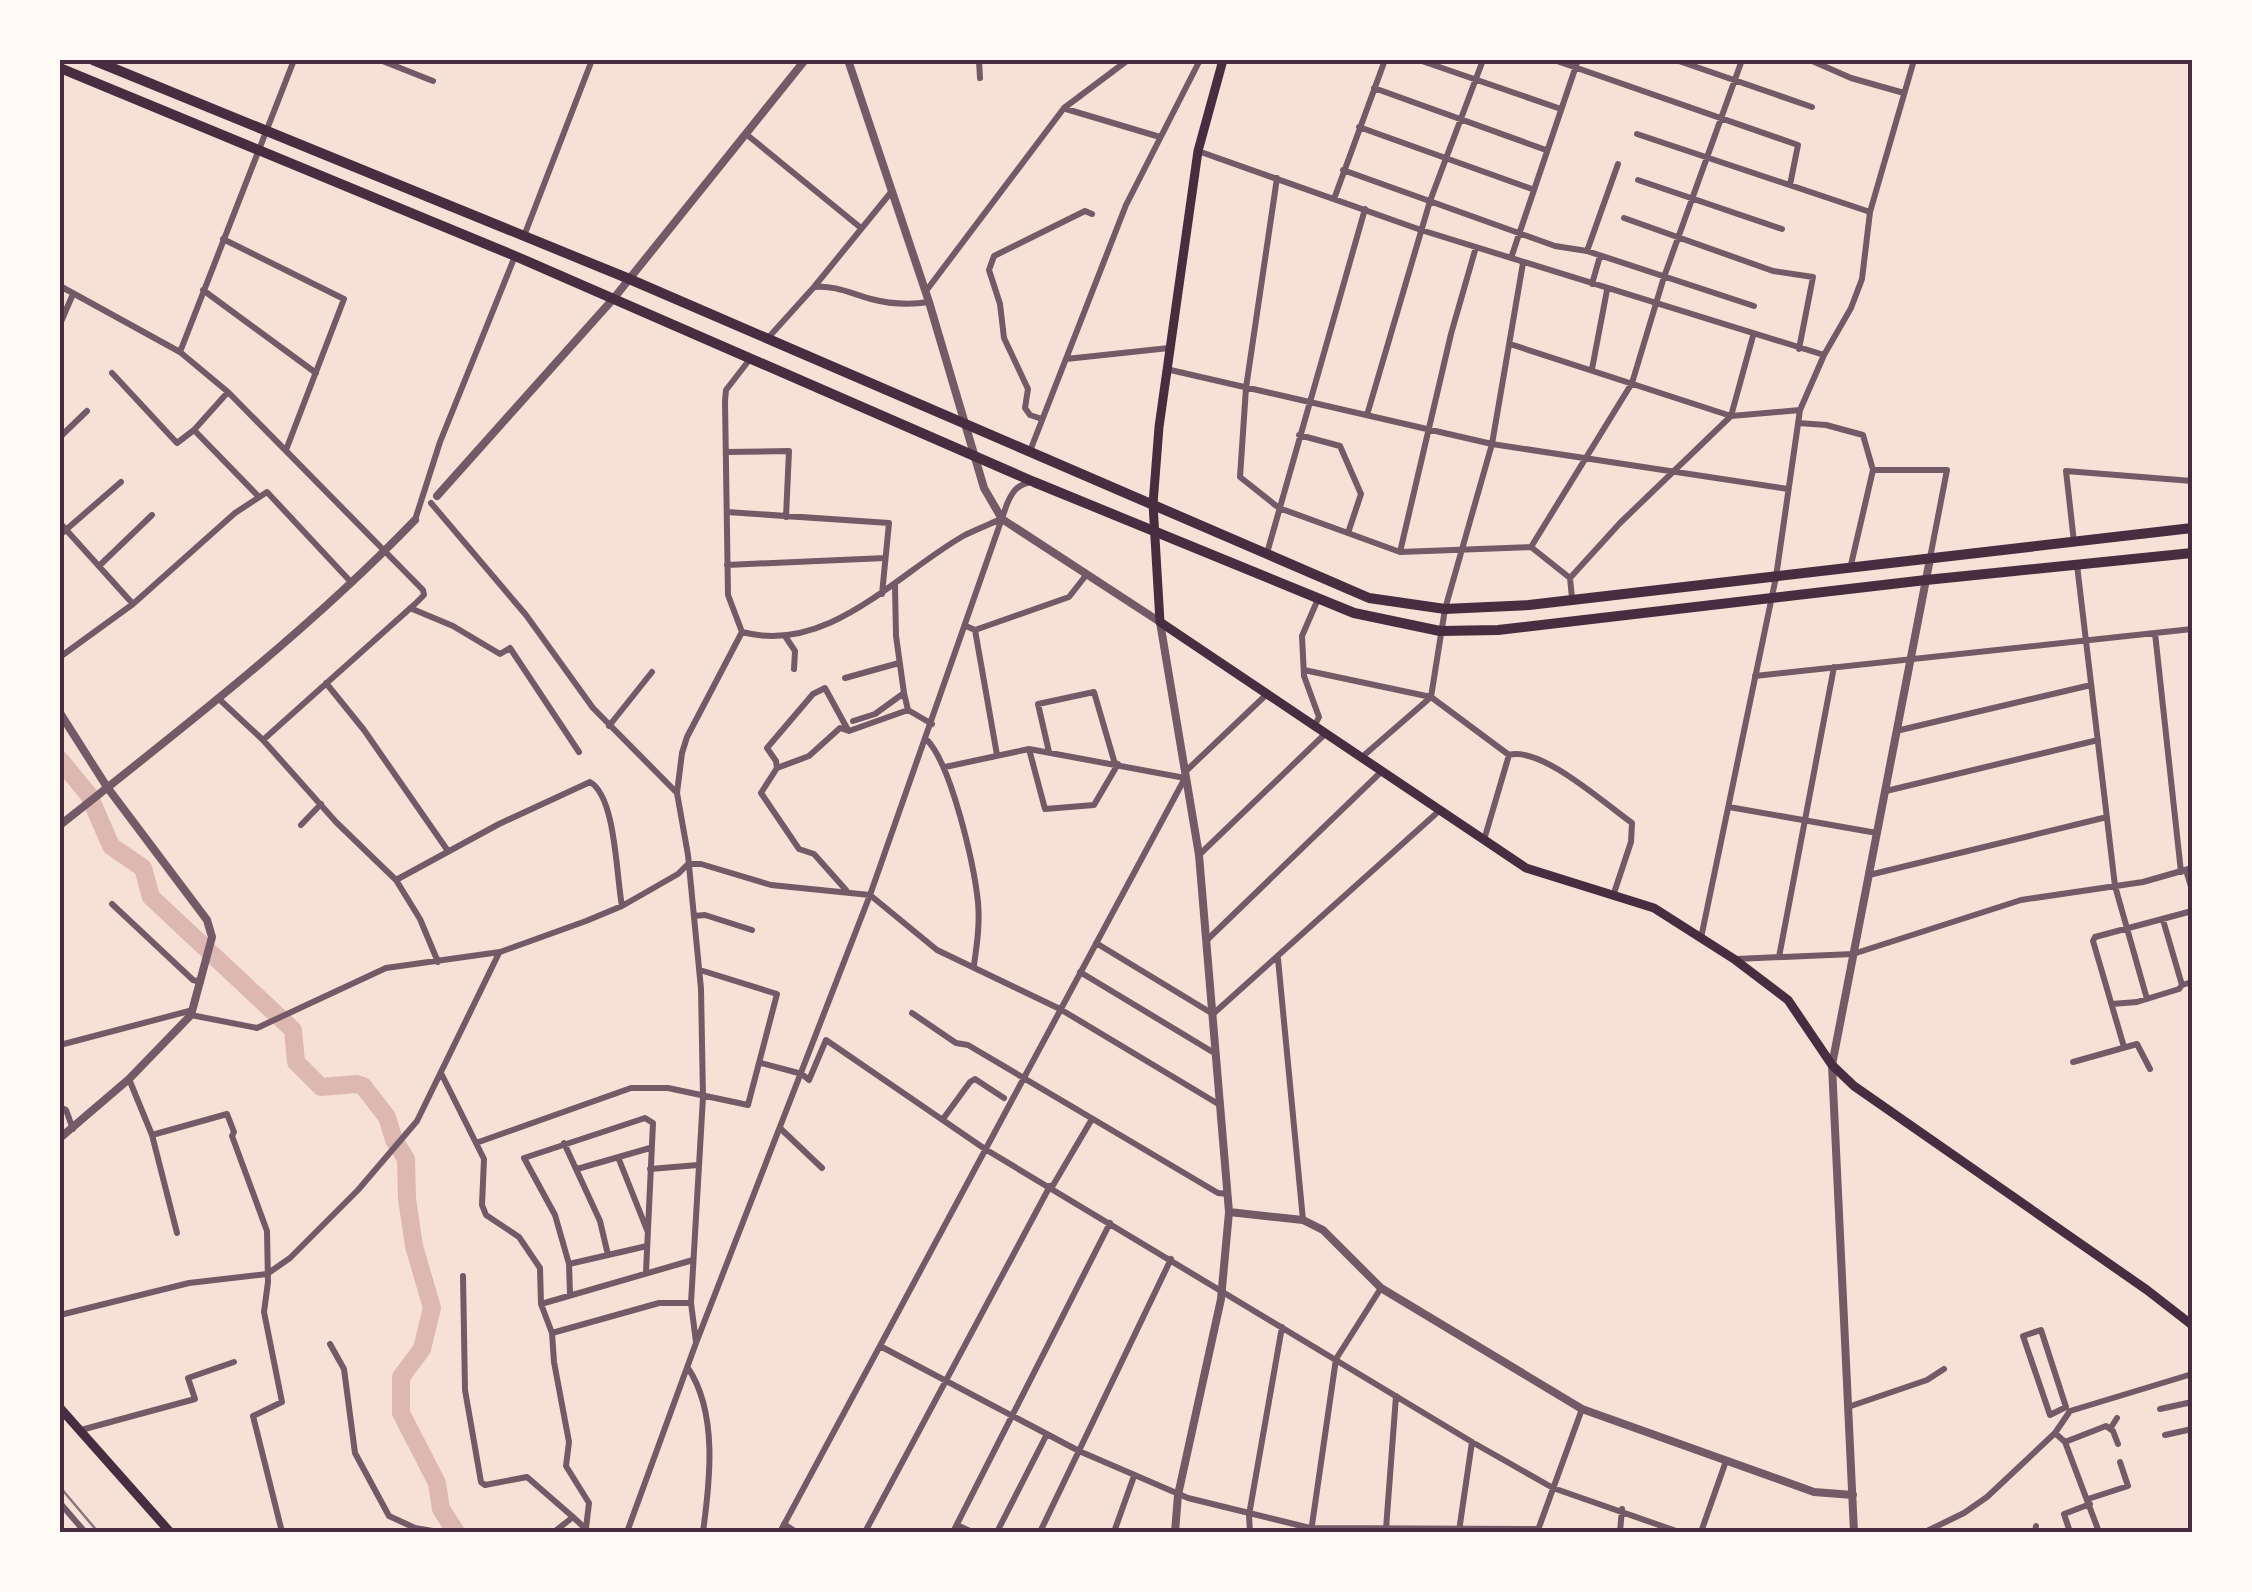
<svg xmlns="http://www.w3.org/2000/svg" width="2252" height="1592" font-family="'Work Sans',sans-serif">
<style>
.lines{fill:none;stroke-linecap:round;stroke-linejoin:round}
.river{stroke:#dcb8b0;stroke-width:18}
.minor{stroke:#755966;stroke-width:6}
.tertiary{stroke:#755966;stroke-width:8}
.secondary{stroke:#4a2c40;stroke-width:9}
.trunk{stroke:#4a2c40;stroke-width:10}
.rail{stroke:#8f747c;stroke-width:2.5}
.neatline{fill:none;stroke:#4a2c40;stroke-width:4}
</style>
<rect width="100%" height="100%" fill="#f7e1d7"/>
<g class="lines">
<path class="river" d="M60 760 89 795 111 846 143 868 151 897 293 1030 296 1062 321 1087 357 1084 363 1086 387 1117 394 1140 406 1159 407 1199 414 1246 432 1308 422 1349 401 1377V1413L437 1483 441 1509 456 1532"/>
<path class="minor" d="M380 60 433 81
M979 60 980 78
M1419 60 1561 109
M1554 60 1798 145 1790 185
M1676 60 1812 107
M1810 60 1851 78 1904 93
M1374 88 1546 150
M1066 109 1160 137
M1359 127 1532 189
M746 134 861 228
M1637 134 1870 212
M1198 151 1421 230 1824 355
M1343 170 1555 246 1587 251 1754 306
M1277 178 1246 388 1240 477 1279 508 1400 552 1531 547 1570 578 1572 598
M1638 180 1782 229
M1334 199 1385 60
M1624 218 1773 271 1813 277 1799 349
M524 236 592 60
M223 239 344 299 286 450
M1587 251 1618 164
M1511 258 1578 60
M1592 284 1600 256
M60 286 180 352 228 392 423 590 424 595 415 604 263 740
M815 287C835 285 852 294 871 299 890 304 910 305 929 302
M203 290 316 373
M926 291 1064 108 1128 60
M60 324 73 294
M768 338 814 287 892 191
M1510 344 1731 416 1800 410
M180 352 294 60
M1066 359 1169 348
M1166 369 1492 444 1788 489
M1592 369 1607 290
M112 373 177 443 194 430 228 392
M1367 415 1430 201 1483 60
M1042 419 1030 415 1025 408 1028 389 1004 338 1000 304 989 270 994 256 1085 211 1092 214
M1798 423 1826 425 1863 435 1873 470H1947L1930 558
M194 430 259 497
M1299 435 1340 446 1361 494 1348 533
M60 437 87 411
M1030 451 1126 205 1200 60
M726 452 789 451 786 517
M431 503 526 615 593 708 677 793
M727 512 889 523 882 594
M415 520 440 442 515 256
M60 523 133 604
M60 535 121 482
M2074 542 2066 471 2192 481
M1531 547 1632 383 1664 277 1742 60
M1400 552 1451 334 1476 247
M1267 553 1365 209
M727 565 885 558
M2077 565 2115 886 2147 999
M99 566 152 515
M1850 569 1873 470
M1570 578 1620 523 1731 416 1753 336
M895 586 896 636 904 693
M410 608 453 626 500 654 510 648 579 752
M966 626 975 630 1069 597 1087 574
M975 630 997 755
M742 632C829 655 897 573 965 535 977 529 990 524 1001 519
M742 632 728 595 725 401 726 390 750 359
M2155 633 2181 872
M785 636 795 651 794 669
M60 657 133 604 235 513 267 492 350 581
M1304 670 1431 697 1509 755 1484 840
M1755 676 2192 629
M845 678 899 663
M326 683 364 730 448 851
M219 699 263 740 336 822 396 880 420 919 438 962
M908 710 932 724
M1315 725 1319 717 1304 676 1302 636 1318 599
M609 726 652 672
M1896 731 2091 685
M925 738C951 761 974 865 978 902 980 924 977 944 974 965
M1029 749 1045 809 1094 805 1118 764
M1049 752 1038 704 1094 692 1115 764
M1509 755C1541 746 1605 804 1632 823L1631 842 1613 896
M1362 757 1431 697 1445 609 1492 444 1523 263
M777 768 776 761 767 748 813 694 825 688 848 730
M1185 772 1267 694
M1886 791 2098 740
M1729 807 1877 833
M301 825 321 804
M1199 855 1325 734
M2186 870 2192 890
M1869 875 2107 817
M396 880 499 824 590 782C616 797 616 875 622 906
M846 890 814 854 799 849 761 793 777 768 809 756 840 728 849 731 908 710 904 693 875 714 853 721
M112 904 193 980 201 982
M694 916 705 915 752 930
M2163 920 2182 985
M1701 938 1776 577 1800 410 1824 355 1851 308 1862 279 1870 212 1914 60
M1207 940 1382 771
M1096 943 1213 1014 1439 811
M1779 957 1834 667
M1278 959 1303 1220
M1736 959 1853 954 2021 900 2143 882 2192 868
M1080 972 1216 1054
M2112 1004 2137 1002 2179 989 2182 985 2192 982
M912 1013 956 1043 968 1045 1218 1193 1228 1194
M191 1015 257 1028 386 968 500 952 586 921 622 906 678 874 688 864H701L771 885 870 895 937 950 1060 1009 1220 1105
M60 1045 193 1010
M2124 1047 2093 941 2095 937 2192 911
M2073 1062 2137 1044 2150 1069
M761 1063 802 1074 809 1080 826 1040 985 1149 1472 1442 1553 1488 1679 1532
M442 1075 484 1159 482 1205 486 1215 519 1237 540 1268 541 1304 552 1333 554 1362 569 1442 566 1466 589 1503 586 1528
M129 1079 152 1135 177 1233
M60 1107 66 1110 73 1129
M943 1119 970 1082 975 1079 1004 1098
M781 1129 822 1168
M152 1135 227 1114 234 1132 232 1136 267 1231 268 1282 264 1312 282 1402 253 1416 282 1532
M476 1143 631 1088H668L748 1105 777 994 700 970
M564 1143 600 1221 608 1255
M618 1157 647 1230
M577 1169 650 1148
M650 1169 698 1165
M1052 1187 1092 1119
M569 1264 647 1246
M463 1276 465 1390 481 1482 485 1485 527 1477 573 1517
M570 1294 569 1264 555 1215 524 1158 645 1118 653 1123 646 1272
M541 1304 693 1260
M60 1315 189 1283 267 1274 290 1258 358 1190 417 1121 499 953
M2041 1330 2066 1407 2050 1415 2023 1336Z
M552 1333 659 1303H691
M696 1342 691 1303 703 1097 701 989 688 855 677 793 682 753 687 737 742 632
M330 1344 344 1369 355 1453 389 1516 415 1528 438 1532
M880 1346 1079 1451 1188 1498 1310 1528 1538 1529
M688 1368C718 1413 710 1481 703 1532
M1848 1407 1927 1380 1944 1369
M2160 1409 2192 1402
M2110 1429 2117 1418
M81 1430 195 1399 188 1378 234 1362
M2055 1433 2070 1411 2192 1374
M2165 1435 2192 1429
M2065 1442 2106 1426 2113 1431 2118 1444
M2088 1499 2128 1486 2120 1462
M60 1503 85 1532
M784 1524 796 1532
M957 1525 972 1532
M1386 1529 1396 1396
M2069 1529 2064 1514 2090 1504
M1538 1530 1582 1409
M1459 1531 1472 1442
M554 1532 573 1517 589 1532
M627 1532 696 1343 870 895 1007 504C1013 490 1018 484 1033 482
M780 1532 1185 778 1029 749 945 767
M865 1532 1050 1186
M953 1532 1110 1223
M997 1532 1047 1434
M1040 1532 1171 1259
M1114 1532 1134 1476
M1250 1532 1249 1515 1282 1327
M1311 1532 1336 1359 1381 1288
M1620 1532 1622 1509
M1701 1532 1726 1461
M1925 1532 1964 1513 1987 1497 2055 1433 2065 1442 2099 1532
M2035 1532 2036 1526"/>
<path class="tertiary" d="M848 60 929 302 984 488 1002 519 1160 622 1199 855 1229 1212 1221 1299 1178 1495 1175 1532
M437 496 614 298 805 60
M60 713 107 787 207 920 212 937 191 1015 129 1079 60 1138
M60 825C180 730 308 631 415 520
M1229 1212 1303 1220 1323 1230 1381 1288 1582 1409 1814 1492 1853 1495
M1854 1532 1832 1065 1930 559"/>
<path class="secondary" d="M1223 60 1198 151 1159 427 1153 504 1160 622 1526 868 1654 908 1734 959 1788 1000 1832 1065 1854 1086 2147 1290 2192 1325
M60 1408 170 1532"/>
<path class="trunk" d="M93 60 627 278 1369 598 1445 609 1529 605 2192 528
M60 68 515 256 1034 482 1354 613 1440 631 1498 630 1926 580 2192 553"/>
<path class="rail" d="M60 1487 98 1532"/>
</g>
<rect width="2252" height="1592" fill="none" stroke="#fffaf5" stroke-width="125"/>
<rect x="62" y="62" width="2128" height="1468" class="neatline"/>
</svg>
